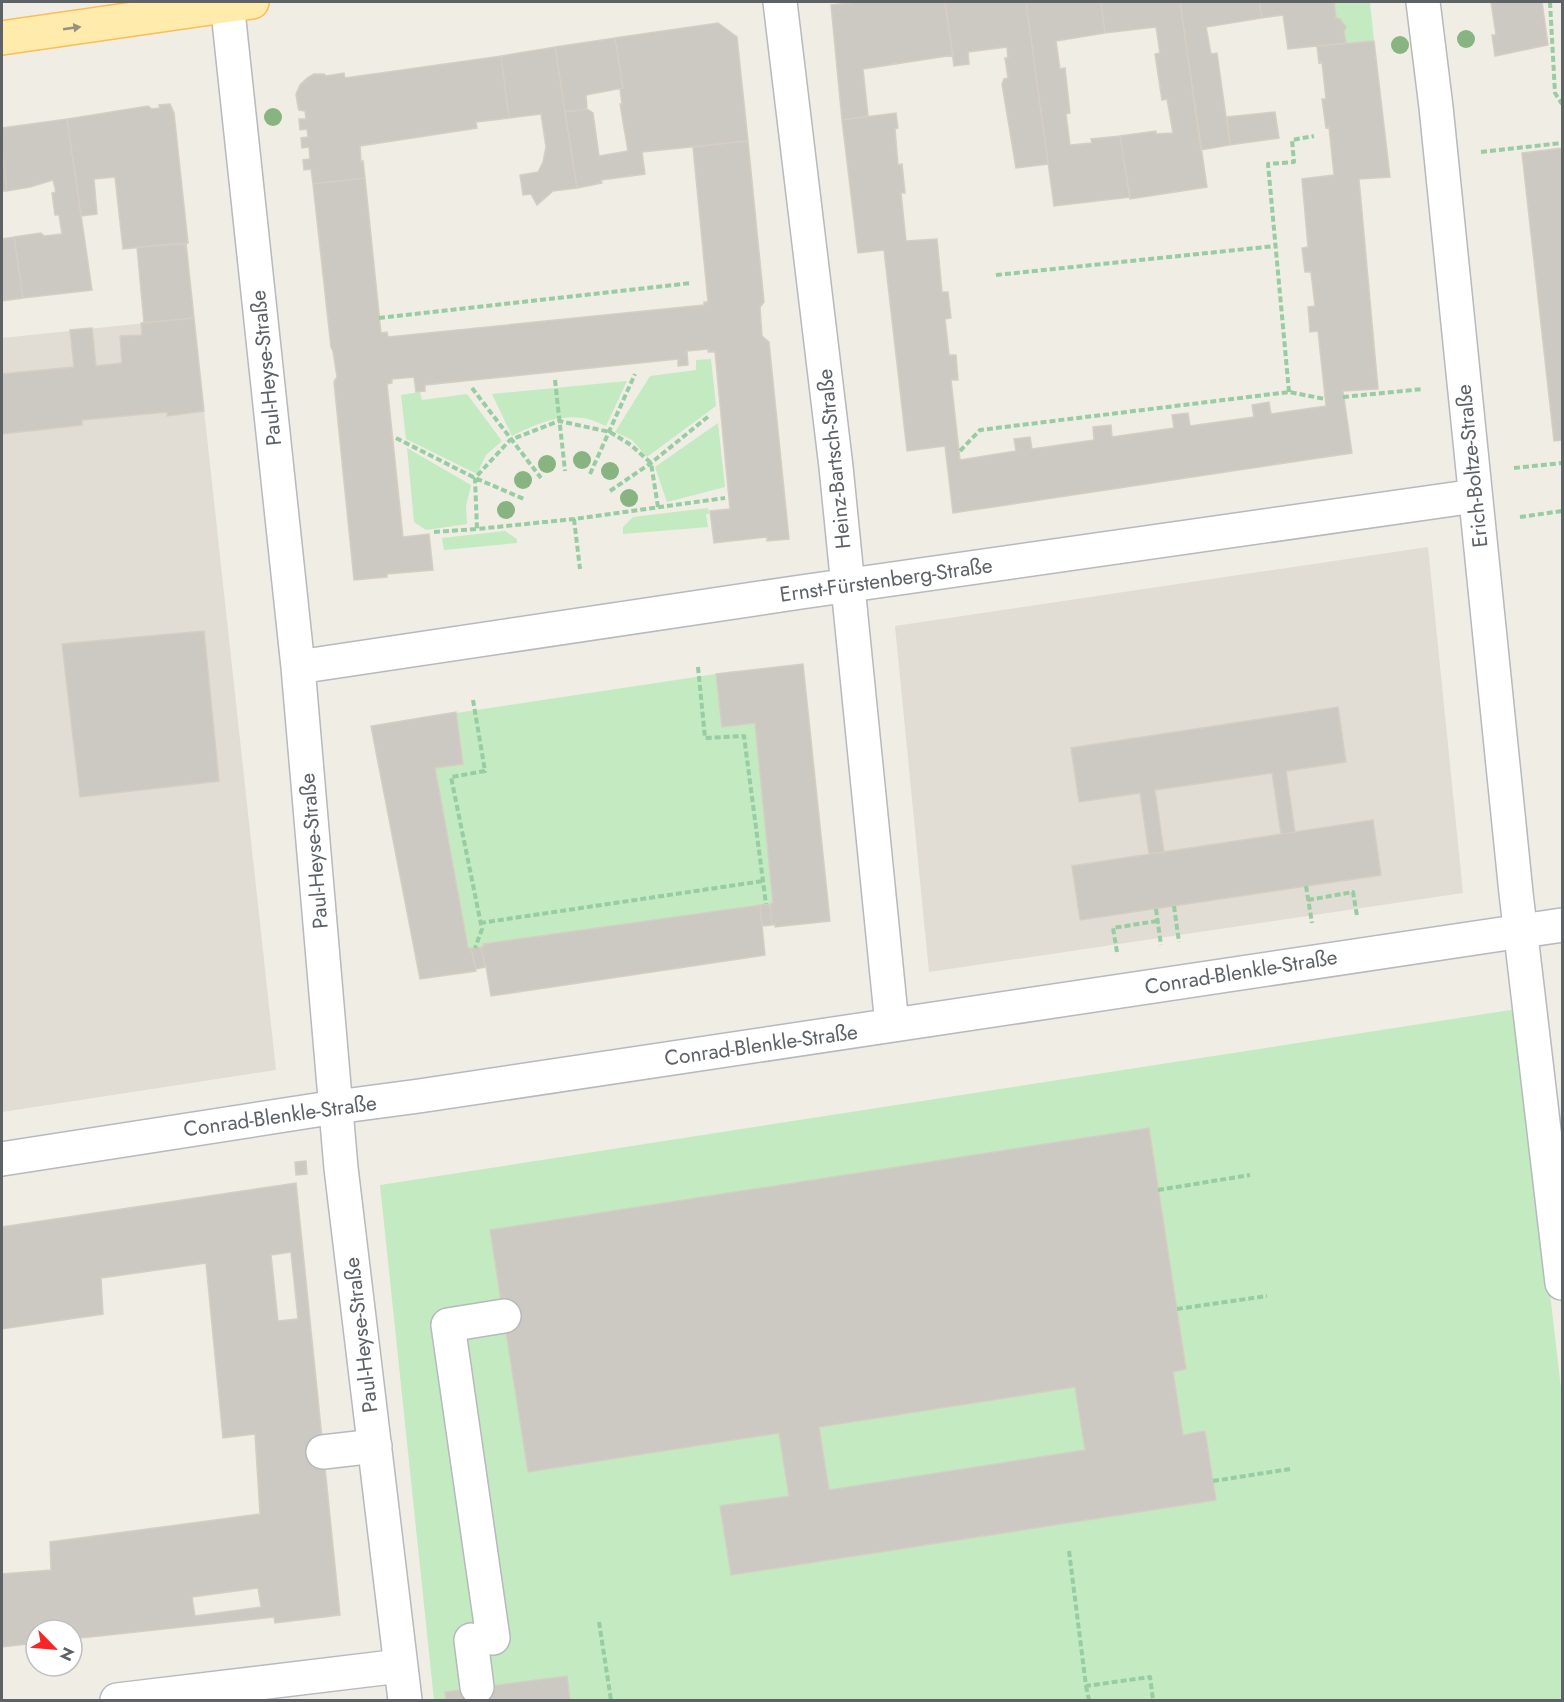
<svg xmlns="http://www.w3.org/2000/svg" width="1564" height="1702" font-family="Jost,sans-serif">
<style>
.education{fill:#e1dcd4}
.green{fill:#c3eac0}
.building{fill:#ccc8c2;stroke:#d6cec3;stroke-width:1.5;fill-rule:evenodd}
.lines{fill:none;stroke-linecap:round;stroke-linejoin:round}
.minor-casing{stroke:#b6b9bd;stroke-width:36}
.major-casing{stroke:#fcbe52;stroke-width:36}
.path{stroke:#98cca2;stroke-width:4;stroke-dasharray:6 3;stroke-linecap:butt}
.minor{stroke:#fff;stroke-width:33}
.major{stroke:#ffebac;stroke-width:33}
.tree{fill:#87b480}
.oneway{fill:#96927f}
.labels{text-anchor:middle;stroke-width:4.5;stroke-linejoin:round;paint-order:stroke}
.street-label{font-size:21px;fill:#5d6267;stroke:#fff}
</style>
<rect width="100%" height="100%" fill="#f0ede5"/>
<path class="education" d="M194 318 276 1070 2 1112V338Z
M1428 547 1463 893 929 972 895 626Z"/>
<path class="green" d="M1345 2H1370L1374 41 1346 43 1340 19 1336 18 1334 3Z
M711 359 716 406 647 457 632 440 615 432 650 376 696 370V360Z
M627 381 606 426C599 423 591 419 583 418 558 414 533 425 512 436L492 394Z
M420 392 422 400 467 394 502 441 486 455 477 474 406 439 401 395Z
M718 423 725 487 667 502 655 467Z
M407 448 471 485 466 506 467 524 426 530 414 522Z
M708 508 709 514H706L708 527 623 534V527L633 517Z
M505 531 517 539V543L444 550 442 538Z
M716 674 722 727 755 723 773 903 484 944V946L468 948 435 768 463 764 456 713Z
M1517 1009 1562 1397V1700H434L380 1185Z"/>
<path class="building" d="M850 2H945L953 55 863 69 868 116 842 120 831 5 850 3Z
M945 2H1026L1048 164 1016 168 1002 84 1004 79 1008 78 1005 58H1008L1007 47 968 52 969 64 954 66Z
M1026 2H1101L1105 33 1056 41 1060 69 1065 68 1070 113 1066 114 1070 145 1092 143 1091 139 1120 136 1130 197 1054 206Z
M1101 2H1180L1207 187 1130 199 1120 136 1156 131V134L1173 133 1167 99 1162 100 1155 54 1160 53 1156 27 1105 33Z
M1180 2H1259L1262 18 1206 27 1211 54 1217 53 1230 145 1201 150Z
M1259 2H1334L1336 18 1340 19 1346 27 1344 32 1346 43 1288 49 1283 15 1262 18Z
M1491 2H1542L1548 45 1495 56 1492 35H1496Z
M718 23 737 37 748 141 642 152 645 174 601 180 602 183 577 188 565 112 587 109 593 113 599 156 628 151 620 104H622L620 89 623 88 615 38Z
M615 38 623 88 586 95 587 109 565 112 555 47Z
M1374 41 1390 177 1359 179 1378 389 1343 391 1352 453 953 513 945 446 907 451 884 250 858 253 842 120 896 113 898 128 895 129 898 165 902 164 905 193H901L906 241 937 239 942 292H948L951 318 945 319 949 355H956L958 380H951L960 460 1016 451 1014 439 1030 437 1032 449 1094 440 1093 427 1111 425 1112 437 1174 428 1172 415 1188 413 1190 426 1254 417 1252 405 1269 402 1271 414 1326 406 1318 331 1310 332 1308 307 1315 306 1311 272H1305L1302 248 1308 247 1302 179 1334 175 1329 127 1326 128 1322 99H1326L1322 62 1319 63 1317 46Z
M555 47 577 188 553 191 537 205 531 194 523 195 520 175 538 172 543 162 546 147 541 114 509 118 501 56Z
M501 56 509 118 476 122 477 128 360 146 361 162 363 161 365 178 313 184 311 169 304 170 303 160 310 159 309 147 302 148 301 138 308 137 307 129 300 130 299 119H306L305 111 299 110 298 107 296 94 300 85 307 78 314 74H324L326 76 344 73 345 78Z
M170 104 174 113 188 243 123 249 115 177 94 179 97 214 81 216 67 119 148 106 152 109 160 108 159 105Z
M1275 112 1279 138 1230 145 1227 117Z
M67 119 92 290 23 298 14 237 41 233 44 236 62 234 59 215H55L52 193 56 192 53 180 30 187 7 191 2 149V128Z
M748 141 764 302 760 307 762 336 769 342 789 539 767 541V537L714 543 710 511 730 509 715 352H708V349L687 351 688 365 678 366V359L425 385V391L416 392 414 377 392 379V383L387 384 403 537 429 534 433 570 387 574V577L354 580 334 382 337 377 333 351 331 347 313 184 365 178 381 333 387 332 388 337 704 305V302H708L693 147Z
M1562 148V440L1554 441 1522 153Z
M2 149 7 191H2Z
M14 237 23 298 2 301V239Z
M186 243 194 318 144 323 137 247Z
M194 318 204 411 167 416V412L82 420V425L2 434V374L74 367 70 330 92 328 96 366 122 363 120 336 142 335 141 323Z
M204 631 219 781 80 797 62 644Z
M803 664 830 921 775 927V924L772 925 770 904 773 903 755 723 722 727 716 674Z
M1338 707 1346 762 1286 771 1295 832 1281 834 1272 773 1155 790 1164 852 1149 854 1140 793 1079 802 1071 748Z
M456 712 463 764 435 768 468 948H471L476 971 420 979 371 726Z
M1373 820 1381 875 1080 920 1072 866Z
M770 904 772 925 762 926 760 905Z
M760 905 765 955 491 996 486 966 485 967 481 947 484 946 483 944Z
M481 947 485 967 476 969 471 948Z
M1149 1128 1186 1369 1173 1372 1183 1435 1205 1431 1216 1500 731 1575 720 1506 789 1496 779 1433 528 1472 490 1230ZM1075 1387 1085 1450 829 1490 819 1427Z
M306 1161 307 1174 296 1175 295 1162Z
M296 1183 340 1615 275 1623 274 1617 72 1639V1630H36V1643L2 1647V1574L51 1570 50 1542 260 1514 255 1434 223 1438 206 1263 101 1278 103 1314 2 1329V1227ZM291 1252 298 1319 278 1321 271 1255ZM258 1588 261 1607 195 1616 192 1597Z
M567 1676 570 1700H446L445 1692Z"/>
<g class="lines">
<g class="minor-casing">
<path id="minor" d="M227 2 298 667 341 1168 405 1700
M780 2 836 467 892 1025
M1423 2 1436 107 1516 893 1562 1283
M298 667 801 592 1475 496
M2 1159 336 1107 419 1096 1562 925
M323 1452 375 1446
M493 1638 448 1325 504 1316
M471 1640 477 1687
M117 1700 400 1666"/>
</g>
<g class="major-casing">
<path id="major" d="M2 38 252 2"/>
</g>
<path class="path" d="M1550 2 1555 93 1562 104
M1481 152 1562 143
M996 275 1275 246
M379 318 691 283
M555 380 565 471
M472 388 541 478
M1289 392 1268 164 1294 162 1292 140 1314 136
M1343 397 1423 389
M396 438 475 478 524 499
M960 451 980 430 1289 392 1325 399
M1514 468 1562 463
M590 474 635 374
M610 491 651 463 710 415
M658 507 651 463 631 445 610 432 559 421 510 440 475 478 477 529 574 519 725 498
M1520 517 1562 511
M574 519 580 569
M434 532 477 529
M698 667 705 738 744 736 766 904
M473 700 485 771 451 777 482 929 475 948
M1306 886 1312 923
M1308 900 1353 892 1357 916
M1174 906 1179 942
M1156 909 1161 945
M480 923 763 881
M1117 952 1113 928 1157 921
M1158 1190 1250 1175
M1177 1309 1267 1296
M1213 1481 1290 1469
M1069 1551 1086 1686 1150 1677 1153 1700
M599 1622 611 1700
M1086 1686 1089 1700"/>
<use href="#minor" class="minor"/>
<use href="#major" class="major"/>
</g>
<g class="tree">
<circle cx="1466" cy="39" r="9"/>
<circle cx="1400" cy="45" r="9"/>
<circle cx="273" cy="117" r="9"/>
<circle cx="582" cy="460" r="9"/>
<circle cx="547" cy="464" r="9"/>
<circle cx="610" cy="471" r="9"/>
<circle cx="523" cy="480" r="9"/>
<circle cx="629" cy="498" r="9"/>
<circle cx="506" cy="510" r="9"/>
</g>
<defs><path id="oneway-solid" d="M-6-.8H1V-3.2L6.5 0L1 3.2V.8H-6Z" transform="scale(1.5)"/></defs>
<use class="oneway" href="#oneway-solid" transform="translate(72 28) rotate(-8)"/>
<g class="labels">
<g class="street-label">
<text transform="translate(266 368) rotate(-96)" y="7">Paul-Heyse-Straße</text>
<text transform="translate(834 459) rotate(-96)" y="7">Heinz-Bartsch-Straße</text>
<text transform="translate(1472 466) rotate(-96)" y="7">Erich-Boltze-Straße</text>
<text transform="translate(886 580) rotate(-8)" y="7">Ernst-Fürstenberg-Straße</text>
<text transform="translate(314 851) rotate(-95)" y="7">Paul-Heyse-Straße</text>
<text transform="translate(1241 972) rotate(-9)" y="7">Conrad-Blenkle-Straße</text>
<text transform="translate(761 1045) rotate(-8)" y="7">Conrad-Blenkle-Straße</text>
<text transform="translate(280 1116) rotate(-8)" y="7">Conrad-Blenkle-Straße</text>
<text transform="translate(361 1335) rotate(-97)" y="7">Paul-Heyse-Straße</text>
</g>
</g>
<rect width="1564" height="1702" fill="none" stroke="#5d6267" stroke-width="6"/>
<g transform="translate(54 1648) rotate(115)"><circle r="28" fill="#ffffff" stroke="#bec0c2" stroke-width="1.5"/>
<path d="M0-4.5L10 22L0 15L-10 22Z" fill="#f72526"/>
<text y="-9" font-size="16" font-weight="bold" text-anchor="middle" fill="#5d6267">N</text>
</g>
</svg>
